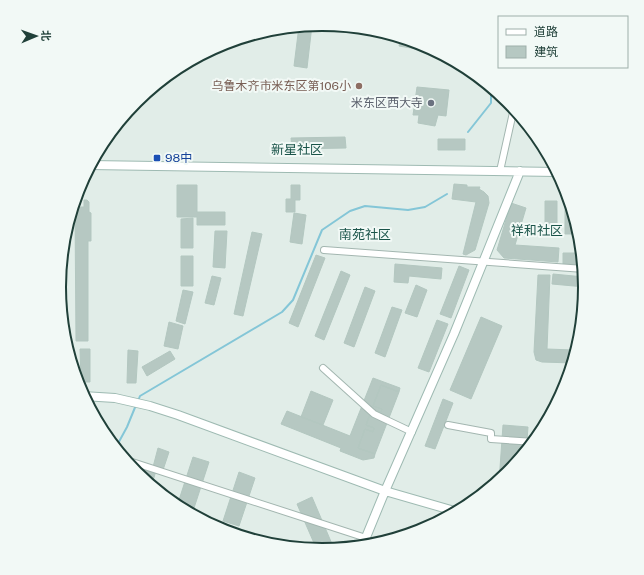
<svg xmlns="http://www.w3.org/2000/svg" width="644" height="575" font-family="'Public Sans','Noto Sans SC',sans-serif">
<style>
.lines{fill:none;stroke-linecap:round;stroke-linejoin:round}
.stream{stroke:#84c6d7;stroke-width:2}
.building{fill:#b6c8c2;stroke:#b3c7c0}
.street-casing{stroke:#a3b6b0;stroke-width:8}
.secondary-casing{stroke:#9ebab2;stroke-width:10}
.street{stroke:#fff;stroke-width:6}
.secondary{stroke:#fff;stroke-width:8}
.education-dot{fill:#8d6e63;stroke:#f2f9f6;stroke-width:1.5}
.worship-dot{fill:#6b7280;stroke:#f2f9f6;stroke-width:1.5}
.transit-dot{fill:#1a4fb4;stroke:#f2f9f6;stroke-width:1.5}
.labels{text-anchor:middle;stroke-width:4;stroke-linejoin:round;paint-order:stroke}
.education-label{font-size:12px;fill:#785e54;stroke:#f2f9f6;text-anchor:end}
.worship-label{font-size:12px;fill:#5b616d;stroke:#f2f9f6;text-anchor:end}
.transit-label{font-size:12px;fill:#164399;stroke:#f2f9f6;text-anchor:start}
.neighbourhood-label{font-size:13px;fill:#1a5449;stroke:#f2f9f6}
.rim{fill:none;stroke:#204039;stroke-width:2}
</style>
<rect width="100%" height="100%" fill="#e1ede8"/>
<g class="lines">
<path class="stream" d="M468 132 491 103V87
M138 401 140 396 282 312 293 300 322 230 350 211 365 206 408 210 425 207 447 194
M115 449 127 427 136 405"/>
</g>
<path class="building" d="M312 25 307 68 294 66 299 26Z
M401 37 418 43 417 49 399 46Z
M417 87 449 90 446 116 438 115 435 126 418 123 419 115H413Z
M345 137 346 148 292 149 291 138Z
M438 139H465V150H438Z
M454 184 467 185V187H480L479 189 484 192 488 196 489 203 475 250 466 255 463 254 476 202 452 199Z
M177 185H197V212H225V225H197V217H177Z
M291 185H300V200H295V212H286V199H291Z
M84 200H87L89 202V212L91 213V241H88V341H76L75 207H84Z
M545 201H557V231H545Z
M511 203 526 208 515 245 559 248 558 262 504 258 497 250Z
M565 204H571L577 226V234H565Z
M294 213 306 215 302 244 290 242Z
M193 218V248H181V219Z
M215 231H227L225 268 213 267Z
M252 232 262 234 243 316 234 314Z
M563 253H582L583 265 563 264Z
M316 255 325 258 298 327 289 323Z
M181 256H193V286H181Z
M395 264 442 268 441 279 409 276 408 283 394 282Z
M459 266 469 270 451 318 440 314Z
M341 271 350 275 324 340 315 336Z
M553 274 584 277 585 287 552 284Z
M538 275H550L547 349 573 350V363L542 362 536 360 534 352Z
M212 276 221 278 214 305 205 303Z
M416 285 427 290 417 317 405 313Z
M365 287 375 291 354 347 344 343Z
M183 290 193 292 185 324 176 321Z
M579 291 585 292 580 339 577 350Z
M392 307 402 310 385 357 375 353Z
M481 317 502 326 471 399 450 390Z
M437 320 448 324 429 372 418 368Z
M169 322 183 326 178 349 164 346Z
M80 349H90V382H81Z
M128 350 138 351 136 383H127Z
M170 351 175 359 147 376 142 367Z
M373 378 400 388 399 392 381 385 373 406 382 409 381 412 372 409 366 425 374 428 373 432 365 429 358 448 375 454 374 458 363 460 340 451 341 448 281 424 287 411 350 436Z
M381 385 399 392 375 454 358 448 365 429 373 432 374 428 366 425 372 409 381 412 382 409 373 406Z
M311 391 333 400 323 425 301 417Z
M443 399 453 403 435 449 425 446Z
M503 425 528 427 526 453 508 474 499 482Z
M158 448 169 452 163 470 153 467Z
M193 457 209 462 194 508 178 503Z
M146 468 156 471 151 487 142 479Z
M239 472 255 478 239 526 223 521Z
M312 497 332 544 318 551 317 550 297 504Z"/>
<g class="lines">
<g class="street-casing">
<path id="street" d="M500 171 514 108
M324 250 584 269
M323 368 374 414 412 432
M448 425 491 433V439L535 442
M123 459 366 538"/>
</g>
<g class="secondary-casing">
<path id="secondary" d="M90 165 557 172
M61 309 62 255
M83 396 115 398 150 406 178 415 385 491 458 512
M362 547 385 491 454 334 520 171"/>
</g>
<use href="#street" class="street"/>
<use href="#secondary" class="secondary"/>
</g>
<circle class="education-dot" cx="359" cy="86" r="4"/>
<circle class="worship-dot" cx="431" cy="103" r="4"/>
<rect class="transit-dot" x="153" y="154" width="8" height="8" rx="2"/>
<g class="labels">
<g class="education-label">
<text x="351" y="90">乌鲁木齐市米东区第106小</text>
</g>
<g class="worship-label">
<text x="423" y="107">米东区西大寺</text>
</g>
<g class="transit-label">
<text x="165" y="162">98中</text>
</g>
<g class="neighbourhood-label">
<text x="297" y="154">新星社区</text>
<text x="537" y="235">祥和社区</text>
<text x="365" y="239">南苑社区</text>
</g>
</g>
<path d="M0 0H644V575H0ZM66 287a256 256 0 1 1 512 0a256 256 0 1 1-512 0Z" fill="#f2f9f6" fill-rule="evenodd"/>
<path class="rim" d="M66 287a256 256 0 1 1 512 0a256 256 0 1 1-512 0Z"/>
<rect x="498" y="16" width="130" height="52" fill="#f2f9f6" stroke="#9eafaa"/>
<rect x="506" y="29" width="20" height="6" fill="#ffffff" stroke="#9eafaa"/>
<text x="534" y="36" font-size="12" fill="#204039">道路</text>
<rect x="506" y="46" width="20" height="12" fill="#b6c8c2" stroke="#9eafaa"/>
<text x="534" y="56" font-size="12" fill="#204039">建筑</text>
<g transform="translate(36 36) rotate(88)" stroke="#f2f9f6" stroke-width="3" paint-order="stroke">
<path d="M0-3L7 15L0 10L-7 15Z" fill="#204039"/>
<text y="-6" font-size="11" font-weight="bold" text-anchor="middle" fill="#204039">北</text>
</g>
</svg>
